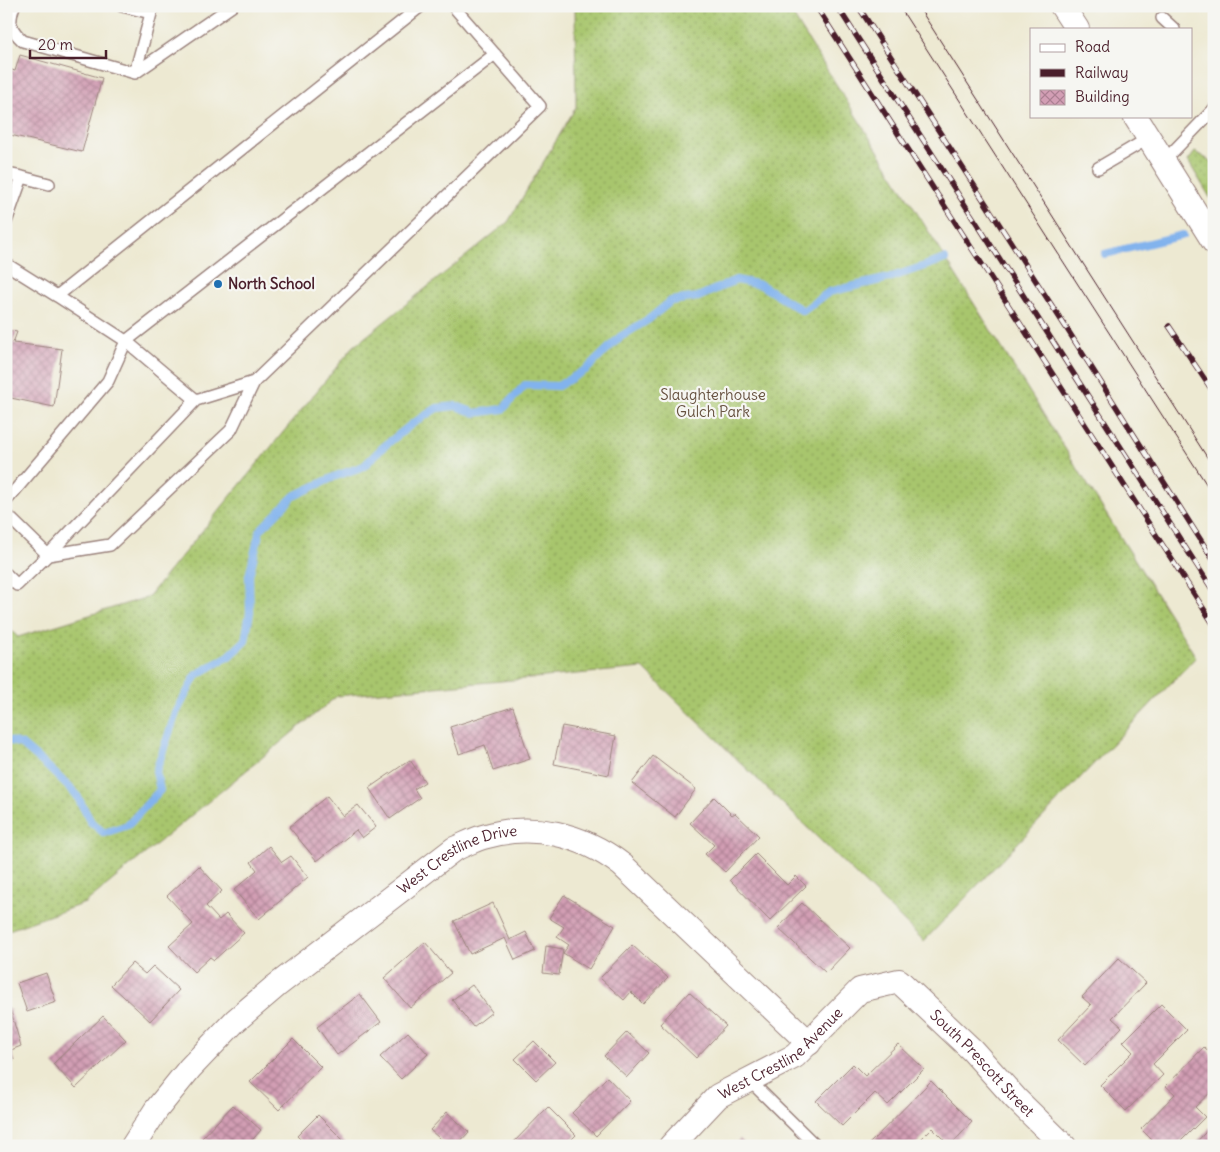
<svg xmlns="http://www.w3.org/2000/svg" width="1220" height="1152" font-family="Delius,sans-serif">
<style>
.grass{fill:url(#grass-dots);stroke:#79724c}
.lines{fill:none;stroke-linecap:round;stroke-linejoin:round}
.stream{stroke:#82b3ed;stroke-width:8}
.building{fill:url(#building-cross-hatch)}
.lane-casing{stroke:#9c847e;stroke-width:14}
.street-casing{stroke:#9c847e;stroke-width:26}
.lane{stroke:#fff;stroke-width:11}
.street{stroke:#fff;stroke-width:24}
.tram{stroke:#4a1f2b;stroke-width:1}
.rail-casing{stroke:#4a1f2b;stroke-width:5.5}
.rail{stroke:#f6f6f2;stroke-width:4;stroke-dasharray:11;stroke-linecap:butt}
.poi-dot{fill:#1f6fb2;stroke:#f6f6f2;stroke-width:2}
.labels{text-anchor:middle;stroke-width:4.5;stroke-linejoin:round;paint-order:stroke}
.poi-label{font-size:15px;font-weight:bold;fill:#4a1f2b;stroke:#f6f6f2;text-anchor:start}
.park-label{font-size:15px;fill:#66513f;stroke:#f6f6f2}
.street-label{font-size:15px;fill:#4a1f2b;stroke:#f6f6f2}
</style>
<defs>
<pattern id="grass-dots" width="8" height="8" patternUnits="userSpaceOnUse" patternTransform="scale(1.25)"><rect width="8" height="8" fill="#a8c66d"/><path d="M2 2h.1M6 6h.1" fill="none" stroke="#8ba05a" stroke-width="1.8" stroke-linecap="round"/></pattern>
<pattern id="building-cross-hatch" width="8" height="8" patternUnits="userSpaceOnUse" patternTransform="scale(1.25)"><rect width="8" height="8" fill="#d29eb4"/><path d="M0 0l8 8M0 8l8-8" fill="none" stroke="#ac8093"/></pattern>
</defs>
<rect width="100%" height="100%" fill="#f6f6f2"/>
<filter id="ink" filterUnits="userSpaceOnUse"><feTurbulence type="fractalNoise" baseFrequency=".02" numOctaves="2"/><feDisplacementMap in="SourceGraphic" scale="10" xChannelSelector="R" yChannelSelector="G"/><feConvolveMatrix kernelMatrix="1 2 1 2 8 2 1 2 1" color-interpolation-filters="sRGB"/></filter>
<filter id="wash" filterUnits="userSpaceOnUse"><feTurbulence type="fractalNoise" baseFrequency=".0096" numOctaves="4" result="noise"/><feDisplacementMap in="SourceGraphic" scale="20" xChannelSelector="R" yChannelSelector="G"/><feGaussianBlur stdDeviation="1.12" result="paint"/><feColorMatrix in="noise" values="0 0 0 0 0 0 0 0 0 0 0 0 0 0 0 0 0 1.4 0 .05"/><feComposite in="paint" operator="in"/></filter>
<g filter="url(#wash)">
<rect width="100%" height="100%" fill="#ede9d2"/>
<path class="grass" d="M575 6H787L1196 657 924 941 643 668 337 696 85 903 6 931V626L18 637 148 597 353 347 508 222 576 107Z
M1195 152 1214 163V204L1188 161Z"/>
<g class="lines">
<path class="stream" d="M1105 254 1183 235
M6 740 21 744 48 767 76 794 91 822 104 833 128 825 160 790 156 771 176 713 196 675 229 656 245 641 250 612 249 576 260 530 294 496 336 476 364 466 382 448 412 424 437 408 456 406 475 413 503 409 525 385 558 386 587 369 620 337 649 319 671 301 698 297 736 280 761 285 803 311 829 292 889 278 945 259"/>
</g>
<g id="blocks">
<path class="building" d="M1205 6H1214V15Z
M20 55 102 78 82 152 6 134V68L15 71Z
M6 330 17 332 13 343 62 349 54 407 6 397Z
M513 707 530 759 493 771 485 745 459 754 450 727Z
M562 726 616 736 609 775 554 764Z
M653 756 696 789 675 817 632 783Z
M410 760 425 782 414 789 420 798 390 819 369 788Z
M327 796 343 816 358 805 376 827 362 838 356 830 317 861 289 827Z
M714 797 732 815 735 813 759 836 725 872 705 854 714 845 690 823Z
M269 846 282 862 291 856 308 877 259 919 234 890 257 870 251 862Z
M756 854 787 885 796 876 806 886 770 921 730 880Z
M199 866 222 891 206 906 219 920 226 914 244 933 214 960 210 957 194 972 169 946 193 924 167 896Z
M564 895 615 926 589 969 563 953 569 945 557 937 564 927 549 918Z
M493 903 510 940 526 932 535 951 515 960 505 938 470 954 454 921Z
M802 903 850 948 826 973 778 928Z
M425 942 451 973 410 1008 384 978Z
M632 945 668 978 643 1004 631 992 624 1000 600 978Z
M546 946 563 949 559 975 543 973Z
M1119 958 1146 983 1112 1018 1122 1027 1085 1066 1058 1040 1091 1005 1082 997Z
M132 963 145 974 153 966 179 990 150 1021 111 985Z
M46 973 56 1002 27 1012 17 983Z
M472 985 492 1012 473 1027 452 1000Z
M689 992 726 1026 696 1058 660 1024Z
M360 994 381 1022 337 1055 317 1027Z
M1161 1004 1187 1030 1153 1064 1163 1075 1126 1111 1100 1085 1133 1052 1123 1042Z
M10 1009 21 1046 11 1050 14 1060 6 1062V1010Z
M103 1016 126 1040 76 1088 53 1064Z
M408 1032 428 1054 401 1079 380 1057Z
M627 1032 649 1053 627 1077 604 1056Z
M293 1039 321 1067 279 1110 250 1082Z
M534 1041 555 1062 536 1080 515 1059Z
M898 1044 924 1069 888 1105 875 1093 842 1126 816 1101 853 1064 865 1076Z
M1204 1047 1214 1056V1089L1195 1107 1205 1117 1176 1146H1158L1141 1129 1175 1094 1166 1086Z
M607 1077 630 1101 596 1136 572 1113Z
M931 1081 972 1122 950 1146 932 1128 914 1146H867Z
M233 1105 261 1130 247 1146H211L202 1138Z
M548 1107 576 1135 565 1146H510Z
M447 1112 469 1132 456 1146H448L430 1130Z
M318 1115 349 1146H307L297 1136Z
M1214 1123V1146H1193Z
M740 1139 747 1146H733Z"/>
</g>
</g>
<g filter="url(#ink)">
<use href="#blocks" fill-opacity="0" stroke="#9c847e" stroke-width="1"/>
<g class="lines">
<g class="lane-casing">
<path id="lane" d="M14 6C8 23 10 29 23 41L135 73
M122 6 151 13
M1162 18 1174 29
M135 73 232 6
M135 73 153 6
M1164 161 1214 109
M1098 168 1149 138
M6 174 22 177 6 222
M22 177 49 184
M6 264 57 296 421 6
M57 296 126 341 196 400 254 382 540 106 453 6
M6 501 108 381 126 341 495 54
M6 514 48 555 196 400
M6 574 17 585 48 555 110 545 231 430 254 382
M749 1080 816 1146"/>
</g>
<g class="street-casing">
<g id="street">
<path d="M1062 6 1077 29"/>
<path d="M1135 116 1214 242"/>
<path id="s1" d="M133 1146 156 1110 190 1068 235 1021 276 986 454 849C464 845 473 840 483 837 532 822 582 834 622 865L809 1043"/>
<path id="s2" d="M671 1146 718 1096 795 1056 860 990 899 981 972 1050 1016 1099 1064 1146"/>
</g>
</g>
<use href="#lane" class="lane"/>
<use href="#street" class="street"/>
<path class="tram" d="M899 6 1214 496
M918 6 1214 468"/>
<g class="rail-casing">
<path id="rail" d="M816 6 1214 625
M837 6 1214 592
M858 6 1067 329 1214 561
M1169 326 1214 393"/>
</g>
<use href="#rail" class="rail"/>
</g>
</g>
<circle class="poi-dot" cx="218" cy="284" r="5"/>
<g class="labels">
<g class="poi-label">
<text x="228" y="289">North School</text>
</g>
<g class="park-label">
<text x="713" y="400">Slaughterhouse<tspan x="713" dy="17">Gulch Park</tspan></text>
</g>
<g class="street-label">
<text dy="5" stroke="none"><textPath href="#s1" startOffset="439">West Crestline Drive</textPath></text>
<text dy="5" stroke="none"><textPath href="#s2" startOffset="145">West Crestline Avenue</textPath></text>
<text dy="5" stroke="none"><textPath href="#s2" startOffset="405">South Prescott Street</textPath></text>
</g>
</g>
<rect width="1220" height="1152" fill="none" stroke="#f6f6f2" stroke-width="25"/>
<rect x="1030" y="28" width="162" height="90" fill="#f6f6f2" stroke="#b1a0a2"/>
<rect x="1040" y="44" width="25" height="8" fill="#ffffff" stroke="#b1a0a2"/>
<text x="1075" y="52" font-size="15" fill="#4a1f2b">Road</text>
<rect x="1040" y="69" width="25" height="8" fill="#4a1f2b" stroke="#b1a0a2"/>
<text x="1075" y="78" font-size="15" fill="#4a1f2b">Railway</text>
<rect x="1040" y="90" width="25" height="15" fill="url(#building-cross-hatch)" stroke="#b1a0a2"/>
<text x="1075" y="102" font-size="15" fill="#4a1f2b">Building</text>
<path d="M30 50v8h76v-8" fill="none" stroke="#4a1f2b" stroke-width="2.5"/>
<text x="38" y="50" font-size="15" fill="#4a1f2b" stroke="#f6f6f2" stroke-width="4" paint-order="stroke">20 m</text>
</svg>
